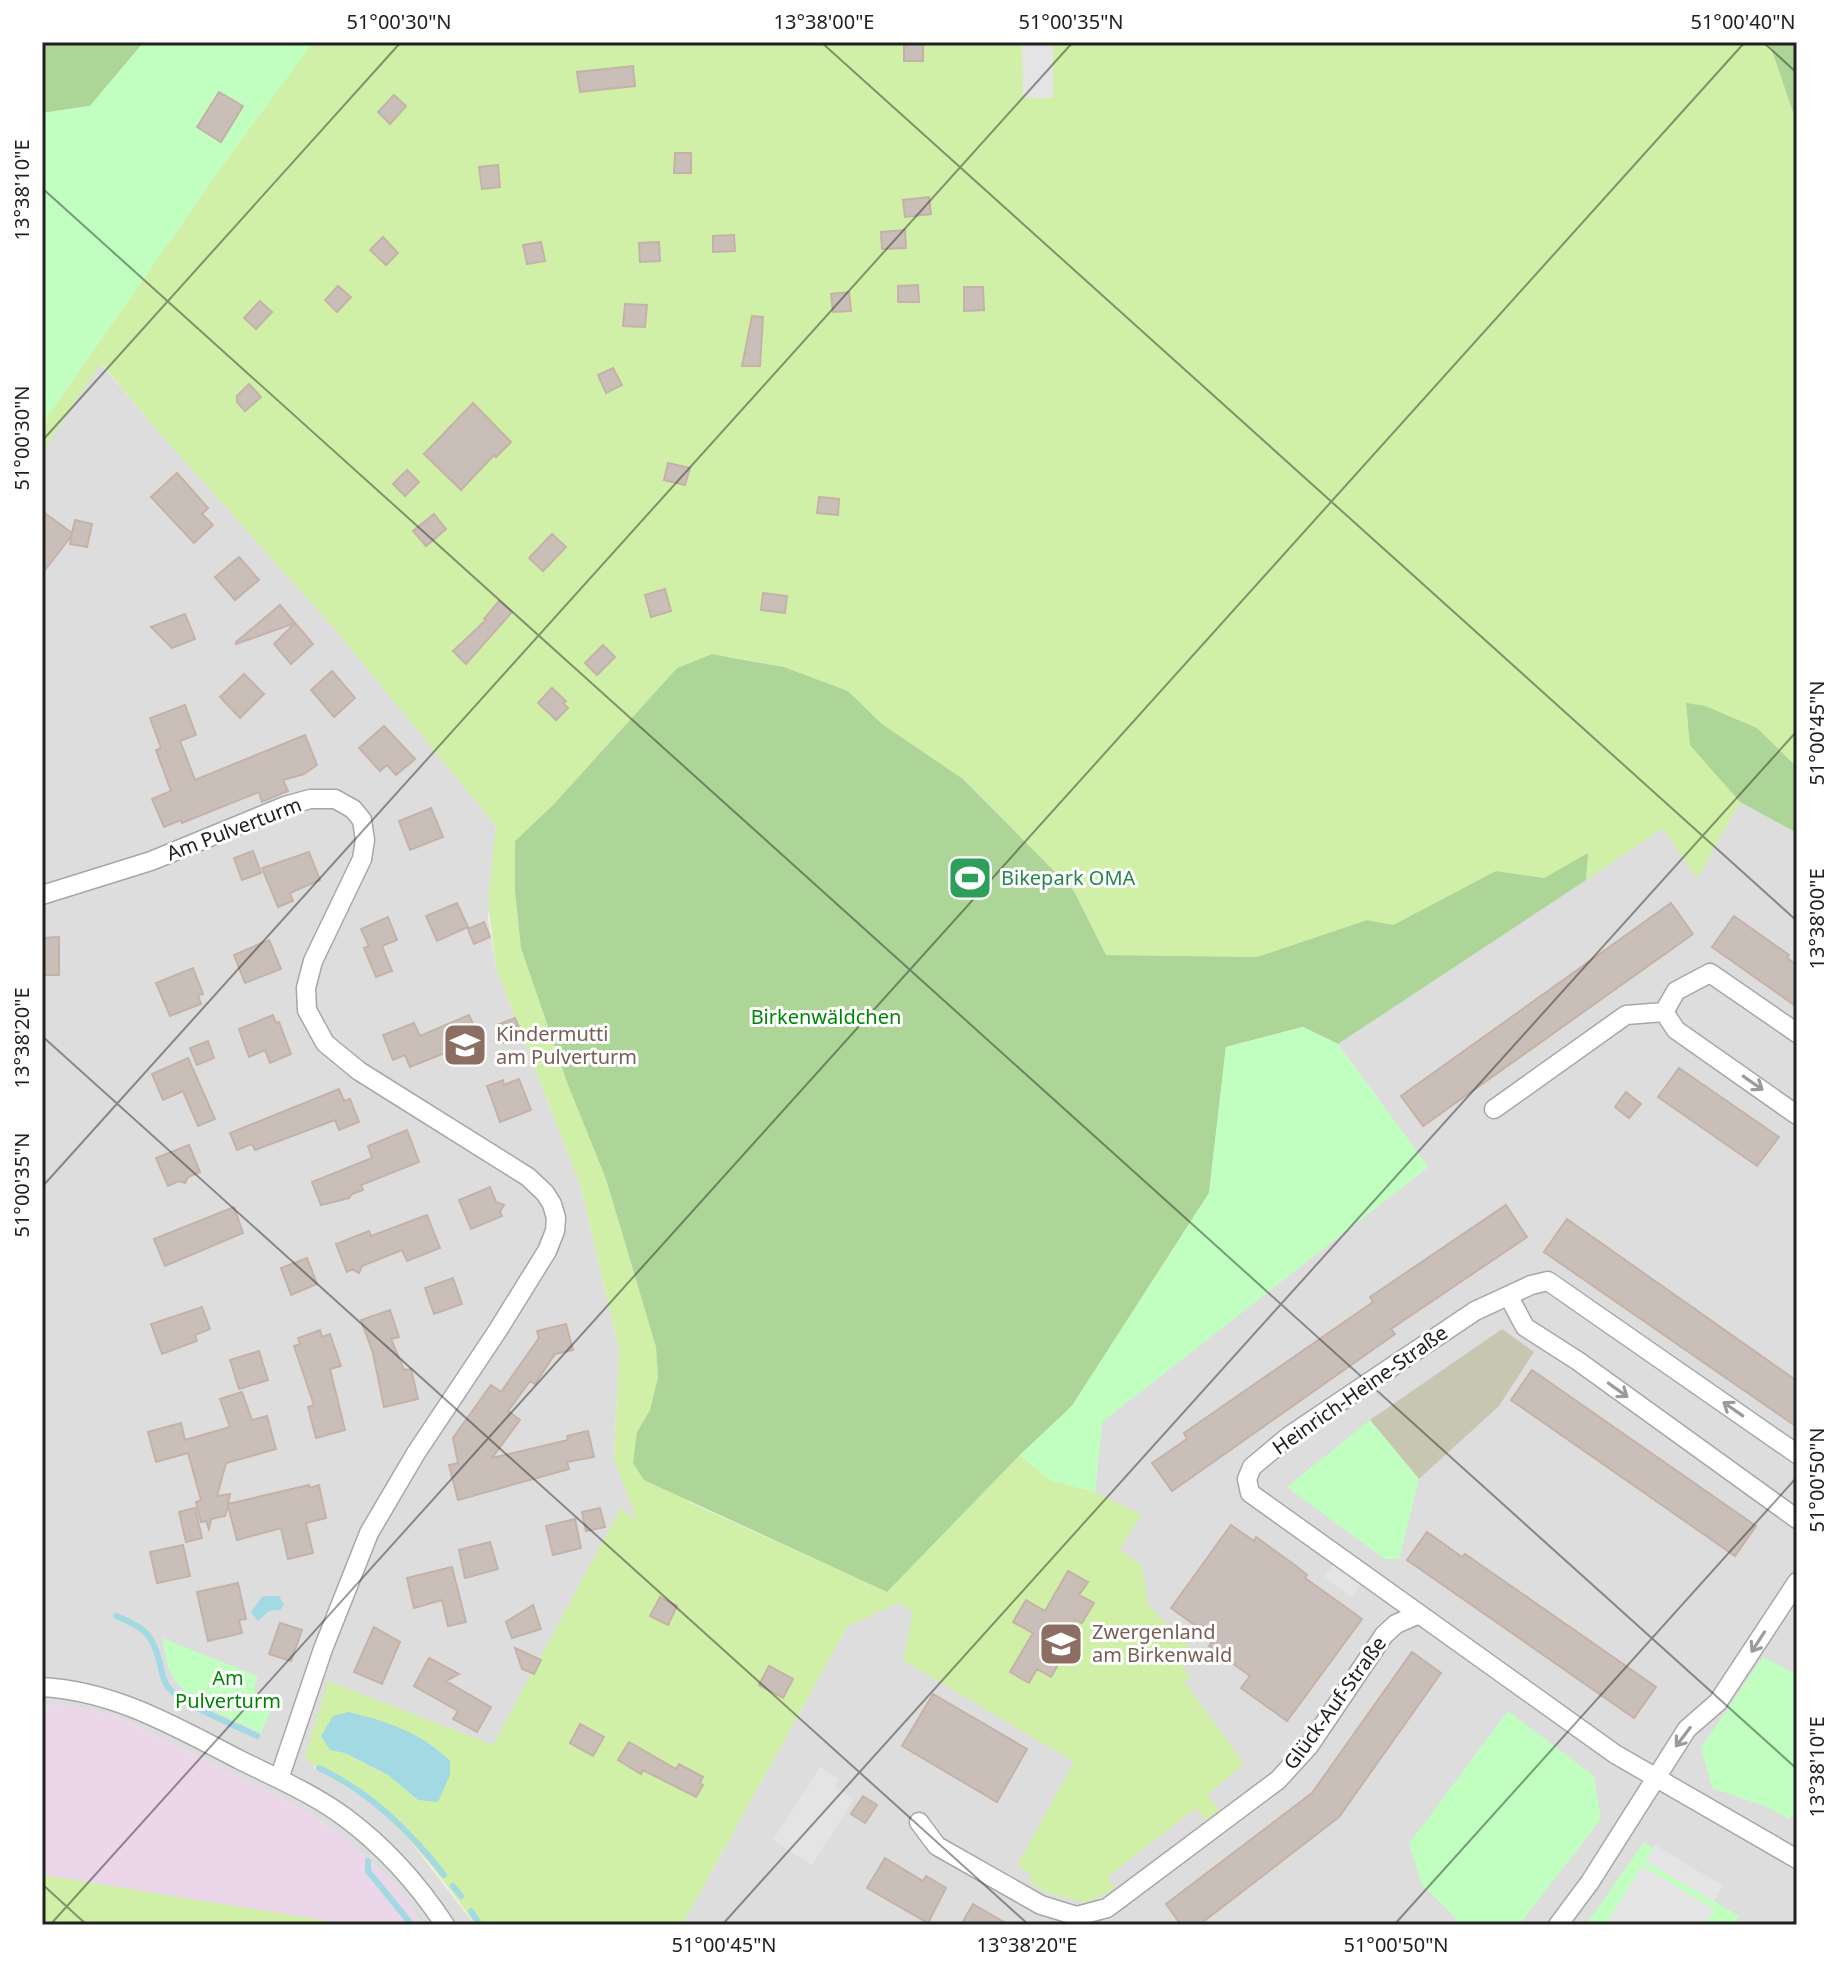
<svg xmlns="http://www.w3.org/2000/svg" width="1839" height="1967" font-family="'Noto Sans',sans-serif">
<style>
.residential{fill:#dedddd}
.industrial{fill:#ebd7e9}
.construction{fill:#c7c6b0}
.grass{fill:#d0f0a7;fill-rule:evenodd}
.forest{fill:#add597}
.park{fill:#c0ffc0}
.parking{fill:#e4e4e4}
.water{fill:#a2d9e3}
.lines{fill:none;stroke-linecap:round;stroke-linejoin:round}
.stream{stroke:#a2d9e3;stroke-width:6}
.building{fill:#cabfb8;stroke:#c5b2a7;stroke-width:2}
.minor-casing{stroke:#a7a7a7;stroke-width:21}
.minor{stroke:#fff;stroke-width:18}
.oneway{stroke:#9b9b9b}
.ticks{fill:none;stroke:#202020;stroke-width:2;stroke-opacity:0.45}
.labels{text-anchor:middle;stroke-width:6;stroke-linejoin:round;paint-order:stroke}
.street-label{font-size:20px;fill:#202020;stroke:#fff}
.leisure-label{font-size:20px;fill:#27864d;stroke:#fff;text-anchor:start}
.park-label{font-size:20px;fill:#018603;stroke:#fff}
.education-label{font-size:20px;fill:#785e54;stroke:#fff;text-anchor:start}
.neatline{fill:none;stroke:#202020;stroke-width:3}
.ticks-label{font-size:20px;text-anchor:middle;fill:#202020}
</style>
<rect width="100%" height="100%" fill="#f2ede6"/>
<path class="residential" d="M100 363 156 429 333 627 496 826 488 919 496 968 581 1187 619 1350 614 1458 638 1524 621 1508 493 1746 328 1681 314 1768 366 1799 399 1827 475 1925H423L394 1883 332 1828 282 1798 116 1716 67 1705 42 1704V452Z
M1740 802 1797 833V1925H682L847 1627 899 1602 1095 1492 1101 1422 1428 1167 1338 1044 1664 827 1697 878Z"/>
<path class="industrial" d="M42 1704 67 1705 116 1716 282 1798 332 1828 394 1883 423 1925H42Z"/>
<path class="construction" d="M1502 1329 1534 1352 1499 1406 1419 1479 1370 1420Z"/>
<path class="grass" d="M313 42H1769L1797 124V767L1757 728 1717 776 1740 802 1697 879 1663 828 1586 880 1587 854 1544 878 1496 871 1393 925 1367 920 1257 957 1106 955 1074 891 963 779 882 724 848 691 784 667 748 660 712 654 677 668 553 805 515 841V892L521 948 568 1085 606 1179 656 1347 658 1377 650 1410 637 1432 689 1502 887 1592 1020 1455 1050 1480 1095 1492 1141 1515 1120 1550 1142 1565 1148 1605 1196 1654 1183 1668 1191 1676 1184 1681 1244 1764 1207 1795 1219 1810 1206 1820 1196 1808 1107 1877 1115 1888 1086 1903 1047 1893 1028 1881 1032 1874 1017 1866 1074 1762 903 1660 913 1612 899 1602 847 1627 682 1925H476C445 1881 411 1837 370 1802 349 1785 322 1778 305 1756L328 1681 493 1745 621 1508 637 1522 614 1458 619 1350 581 1187 496 968 488 901 496 826 333 627 156 429 101 363 42 452V424L227 159ZM345 1753 450 1775 418 1800 388 1775Z
M42 1875H44L352 1925H42Z"/>
<path class="forest" d="M42 42H144L90 106 42 113Z
M1769 42H1797V124Z
M712 654 784 667 848 691 882 724 963 779 1074 891 1106 955 1257 957 1367 920 1393 925 1496 871 1544 878 1588 853 1586 880 1338 1044 1303 1027 1226 1047 1209 1193 1072 1406 1020 1455 887 1592 644 1480 633 1463 637 1432 650 1410 658 1377 656 1347 606 1179 568 1085 521 948 515 892V841L553 805 677 668Z
M1686 703 1705 706 1757 728 1797 767V833L1740 802 1717 776 1690 745Z"/>
<path class="park" d="M144 42H313L227 159 42 424V113L90 106Z
M1303 1027 1338 1044 1428 1167 1102 1422 1095 1492 1050 1480 1020 1455 1072 1406 1209 1193 1226 1047Z
M1370 1420 1419 1479 1399 1559H1385L1287 1487Z
M162 1638 258 1676 254 1690 272 1706 261 1733C232 1719 188 1704 172 1675 166 1664 165 1650 162 1638Z
M1763 1657 1797 1675V1816L1793 1814 1788 1819 1770 1808 1712 1788 1701 1748Z
M1508 1711 1594 1776 1601 1819 1519 1925H1451L1456 1918 1422 1885 1409 1844Z
M1644 1842 1653 1848 1646 1861 1739 1916 1733 1925H1586Z"/>
<path class="parking" d="M1022 42H1053V98H1023Z
M1339 1557 1366 1577 1351 1597 1324 1577Z
M820 1767 839 1779 835 1787 854 1799 812 1865 773 1840Z
M1655 1845 1723 1886 1714 1902 1645 1861Z
M1642 1866 1714 1909 1704 1925H1605Z"/>
<path class="water" d="M269 1596H279L284 1605 280 1610 269 1611 258 1621 251 1612 262 1597Z
M349 1712C389 1722 420 1732 450 1761V1775L438 1802 418 1800 388 1775 345 1753 330 1750 321 1736 333 1716Z"/>
<g class="lines">
<path class="stream" d="M116 1616C144 1627 153 1634 160 1664 162 1672 163 1681 168 1687 182 1705 235 1725 257 1736
M319 1768C371 1793 409 1830 444 1875
M368 1861V1871L412 1925
M453 1886 461 1896
M471 1911 480 1925"/>
</g>
<path class="building" d="M904 42H923V61H904Z
M633 66 635 86 580 92 577 72Z
M219 92 243 106 221 142 197 127Z
M394 95 406 106 390 124 378 112Z
M675 153H691V173H674Z
M498 165 500 187 482 189 479 167Z
M929 197 931 214 905 217 903 200Z
M905 230 906 248 882 249 881 232Z
M734 235 735 251 713 252V236Z
M383 237 398 253 386 265 370 250Z
M541 242 545 261 527 264 523 245Z
M659 242 660 261 640 262 639 243Z
M918 285 919 302H898V286Z
M338 286 351 297 337 312 325 300Z
M964 287H983L984 310 964 311Z
M849 292 851 311 833 312 831 294Z
M260 301 272 312 256 329 244 318Z
M625 304 647 305 645 327 623 326Z
M752 316 763 317 760 366H742Z
M613 368 622 385 606 393 598 375Z
M249 384 261 397 245 411 237 402V396Z
M473 403 511 442 496 457 494 455 461 490 424 454Z
M668 463 690 468 685 485 664 480Z
M407 470 419 482 405 496 393 484Z
M177 473 208 508 202 514 213 525 194 543 151 497Z
M819 497 839 499 838 515 817 513Z
M42 511 72 533 75 520 92 524 87 547 70 544 72 535 42 574Z
M434 514 446 529 426 546 413 531Z
M552 534 566 547 543 571 529 558Z
M239 557 259 580 235 600 215 577Z
M665 589 671 611 651 617 645 595Z
M763 593 787 596 785 613 761 610Z
M499 601 512 612 466 664 453 651 486 620 484 619Z
M280 605 295 623 236 644V642Z
M185 614 195 639 172 648 151 627Z
M295 623 313 644 291 664 274 644Z
M603 645 615 657 597 675 585 663Z
M332 671 355 698 334 717 311 690Z
M244 674 264 694 240 718 220 697Z
M552 688 566 701 563 703 568 708 556 720 538 703Z
M185 705 196 735 180 741 195 780 305 735 317 765 304 774 283 780 288 791 262 802 259 792 182 823 181 820 164 827 152 799 171 791 156 750 161 748 150 718Z
M384 726 415 759 396 775 387 765 380 771 359 748Z
M431 808 443 837 410 850 399 821Z
M253 851 261 873 242 880 234 858Z
M309 852 320 880 290 893 293 901 278 907 262 868Z
M457 903 468 927 437 941 426 916Z
M1671 903 1693 934 1423 1126 1401 1096Z
M1734 916 1789 955 1787 958 1797 965V1007L1712 947Z
M388 917 397 940 382 946 392 971 376 977 364 948 369 946 361 929Z
M484 922 490 937 474 944 468 929Z
M59 937V975H42V938Z
M269 940 281 969 245 983 234 955Z
M193 968 203 994 198 995 201 1004 170 1016 156 983Z
M273 1015 276 1023 279 1022 291 1054 270 1063 265 1050 249 1057 239 1029Z
M469 1015 480 1039 410 1067 405 1055 393 1060 383 1035 414 1023 420 1036Z
M515 1018 522 1035 504 1043 497 1025Z
M208 1041 214 1058 197 1065 190 1048Z
M188 1058 215 1119 198 1126 183 1091 163 1100 152 1074Z
M1679 1068 1779 1137 1757 1166 1658 1097Z
M519 1079 531 1110 500 1122 487 1086 503 1080 504 1085Z
M339 1089 344 1101 350 1099 359 1122 339 1130 335 1120 255 1150 252 1144 237 1150 230 1133Z
M1626 1092 1641 1104 1629 1118 1615 1107Z
M407 1130 419 1162 361 1185 363 1190 352 1194 349 1198 321 1205 312 1182 372 1158 368 1146Z
M189 1145 200 1172 188 1177 185 1183 179 1181 168 1186 156 1158Z
M490 1187 496 1202 504 1205 500 1212 502 1216 471 1229 459 1200Z
M1506 1205 1527 1237 1391 1329 1395 1334 1172 1491 1152 1463 1187 1439 1184 1433 1373 1302 1370 1297Z
M234 1207 243 1233 165 1266 154 1239Z
M427 1215 440 1248 407 1261 402 1250 362 1266 359 1273 352 1269 347 1272 336 1244 369 1231 371 1236Z
M1567 1219 1797 1381V1427L1544 1252Z
M307 1258 317 1284 291 1295 281 1268Z
M453 1278 462 1304 434 1314 425 1288Z
M202 1307 210 1329 195 1335 197 1341 162 1354 151 1324Z
M390 1310 399 1337 391 1339 404 1370 411 1369 418 1399 384 1407 373 1353 361 1320Z
M566 1324 573 1350 555 1354 535 1384 530 1381 508 1411 520 1420 492 1458 568 1440 567 1436 588 1431 594 1457 567 1462 569 1469 458 1500 449 1465 458 1463 453 1438 491 1385 501 1392 539 1338 537 1331Z
M320 1330 322 1337 330 1334 341 1366 330 1369 345 1430 316 1438 308 1407 314 1405 294 1346 300 1344 298 1338Z
M259 1351 268 1380 239 1389 230 1360Z
M1532 1370 1756 1526 1735 1556 1511 1400Z
M242 1392 252 1420 267 1416 276 1449 226 1463 217 1496 230 1494 228 1504 309 1485 310 1488 319 1485 326 1518 306 1523 313 1553 288 1559 281 1528 237 1540 228 1506 225 1516 211 1519 209 1529 206 1521 201 1522 196 1502 201 1500 188 1453 156 1462 148 1432 181 1423 185 1440 230 1427 220 1399Z
M195 1508 202 1538 186 1542 179 1512Z
M600 1508 605 1527 586 1531 582 1512Z
M575 1519 581 1548 553 1555 546 1526Z
M1231 1525 1254 1541 1256 1537 1296 1566 1307 1575 1305 1578 1362 1619 1287 1721 1241 1688 1250 1676 1209 1646 1214 1639 1171 1608Z
M1427 1532 1462 1557 1465 1554 1656 1687 1634 1718 1407 1560Z
M490 1542 498 1569 465 1578 459 1550Z
M183 1545 190 1576 157 1583 150 1552Z
M452 1567 466 1622 448 1626 442 1600 414 1608 407 1578Z
M1068 1571 1088 1582 1079 1595 1094 1603 1082 1623 1075 1620 1056 1652 1063 1656 1051 1677 1037 1669 1029 1683 1010 1672 1033 1633 1013 1622 1026 1600 1045 1611Z
M238 1583 246 1619 239 1620 242 1633 208 1641 197 1592Z
M660 1597 677 1606 668 1625 650 1616Z
M533 1605 541 1629 512 1638 506 1622Z
M280 1623 302 1630 291 1661 269 1654Z
M374 1627 400 1642 382 1684 354 1672Z
M515 1648 541 1660 534 1674 522 1669Z
M1412 1652 1441 1673 1339 1817 1199 1925H1181L1166 1904 1312 1793Z
M429 1658 459 1674 446 1681 491 1707 477 1732 453 1719 458 1711 414 1686Z
M769 1666 793 1679 783 1698 759 1685Z
M933 1694 1027 1749 997 1802 902 1746Z
M580 1724 604 1737 593 1756 570 1743Z
M629 1742 676 1769 679 1764 703 1777 700 1783 703 1785 696 1797 643 1770 641 1774 618 1760Z
M863 1796 877 1805 865 1823 851 1814Z
M885 1858 923 1881 926 1876 946 1888 928 1923 867 1888Z
M973 1904 1009 1925H961Z"/>
<g class="lines">
<g class="minor-casing">
<path id="minor" d="M42 895 151 861 285 806 310 799H335L353 809 362 820 365 840 362 859 313 961 306 988 307 1010 325 1043 359 1071 528 1177 545 1193 552 1204 556 1218 555 1231 547 1251 498 1330 416 1453 369 1533 323 1649 279 1779
M1664 1012 1676 991 1710 973 1797 1033
M1664 1012 1676 1030 1797 1115
M1494 1109 1626 1015 1664 1012
M1509 1297 1525 1327 1578 1361 1797 1519
M1797 1454 1548 1281 1531 1285 1475 1311 1289 1436 1252 1467 1247 1479 1250 1493 1615 1754 1797 1859
M42 1687C115 1691 176 1727 240 1760 276 1778 314 1794 346 1818 386 1848 418 1884 445 1925
M919 1822 937 1846 1041 1905 1077 1916 1107 1908 1278 1780 1309 1746 1384 1635 1396 1624 1419 1614
M1558 1925 1590 1882 1687 1729 1718 1702 1797 1582"/>
</g>
<use href="#minor" class="minor"/>
</g>
<defs><path id="oneway-shaft" d="M-6 0H5M1.5-3L5.5 0L1.5 3" fill="none" stroke-width="1.6" stroke-linecap="round" stroke-linejoin="round" transform="scale(2)"/></defs>
<g class="oneway">
<use href="#oneway-shaft" transform="translate(1753 1083) rotate(35)"/>
<use href="#oneway-shaft" transform="translate(1618 1390) rotate(36)"/>
<use href="#oneway-shaft" transform="translate(1733 1409) rotate(-145)"/>
<use href="#oneway-shaft" transform="translate(1758 1642) rotate(123)"/>
<use href="#oneway-shaft" transform="translate(1683 1737) rotate(127)"/>
</g>
<path class="ticks" d="M821 42 1797 921M1763 42 1797 73M42 188 1797 1769M42 441 401 42M42 1036 1029 1925M42 1187 1073 42M42 1884 87 1925M50 1925 1745 42M722 1925 1797 731M1394 1925 1797 1477"/>
<defs>
<g id="stadium-square" transform="scale(2.3)"><rect x="-9" y="-9" width="18" height="18" rx="4" fill="#2e9e5b" stroke="#fff"/><path d="M0-5a6.5 5 0 1 0 0 10a6.5 5 0 1 0 0-10ZM-3.5-1.8h7v3.6h-7Z" fill="#fff"/></g>
<g id="school-square" transform="scale(2.3)"><rect x="-9" y="-9" width="18" height="18" rx="4" fill="#8d6e63" stroke="#fff"/><path d="M0-5L7-2L0 1L-7-2ZM-4 1L0 2.5L4 1V4Q0 6-4 4Z" fill="#fff"/></g>
</defs>
<g fill-rule="evenodd">
<use href="#stadium-square" x="970" y="878"/>
<use href="#school-square" x="465" y="1045"/>
<use href="#school-square" x="1061" y="1644"/>
</g>
<g class="labels">
<g class="street-label">
<text transform="translate(234 829) rotate(-21)" y="7">Am Pulverturm</text>
<text transform="translate(1360 1390) rotate(-35)" y="7">Heinrich-Heine-Straße</text>
<text transform="translate(1335 1703) rotate(-54)" y="7">Glück-Auf-Straße</text>
</g>
<g class="leisure-label">
<text x="1001" y="885">Bikepark OMA</text>
</g>
<g class="park-label">
<text x="826" y="1024">Birkenwäldchen</text>
<text x="228" y="1685">Am<tspan x="228" dy="23">Pulverturm</tspan></text>
</g>
<g class="education-label">
<text x="496" y="1041">Kindermutti<tspan x="496" dy="23">am Pulverturm</tspan></text>
<text x="1092" y="1639">Zwergenland<tspan x="1092" dy="23">am Birkenwald</tspan></text>
</g>
</g>
<rect width="1839" height="1967" fill="none" stroke="#ffffff" stroke-width="88"/>
<rect x="44" y="44" width="1751" height="1879" class="neatline"/>
<g class="ticks-label">
<text x="399" y="29">51°00'30"N</text>
<text x="824" y="29">13°38'00"E</text>
<text x="1071" y="29">51°00'35"N</text>
<text x="1743" y="29">51°00'40"N</text>
<text transform="translate(22 190) rotate(-90)" y="7">13°38'10"E</text>
<text transform="translate(22 438) rotate(-90)" y="7">51°00'30"N</text>
<text transform="translate(1817 733) rotate(-90)" y="7">51°00'45"N</text>
<text transform="translate(1817 919) rotate(-90)" y="7">13°38'00"E</text>
<text transform="translate(22 1038) rotate(-90)" y="7">13°38'20"E</text>
<text transform="translate(22 1185) rotate(-90)" y="7">51°00'35"N</text>
<text transform="translate(1817 1480) rotate(-90)" y="7">51°00'50"N</text>
<text transform="translate(1817 1767) rotate(-90)" y="7">13°38'10"E</text>
<text x="724" y="1952">51°00'45"N</text>
<text x="1027" y="1952">13°38'20"E</text>
<text x="1396" y="1952">51°00'50"N</text>
</g>
</svg>
